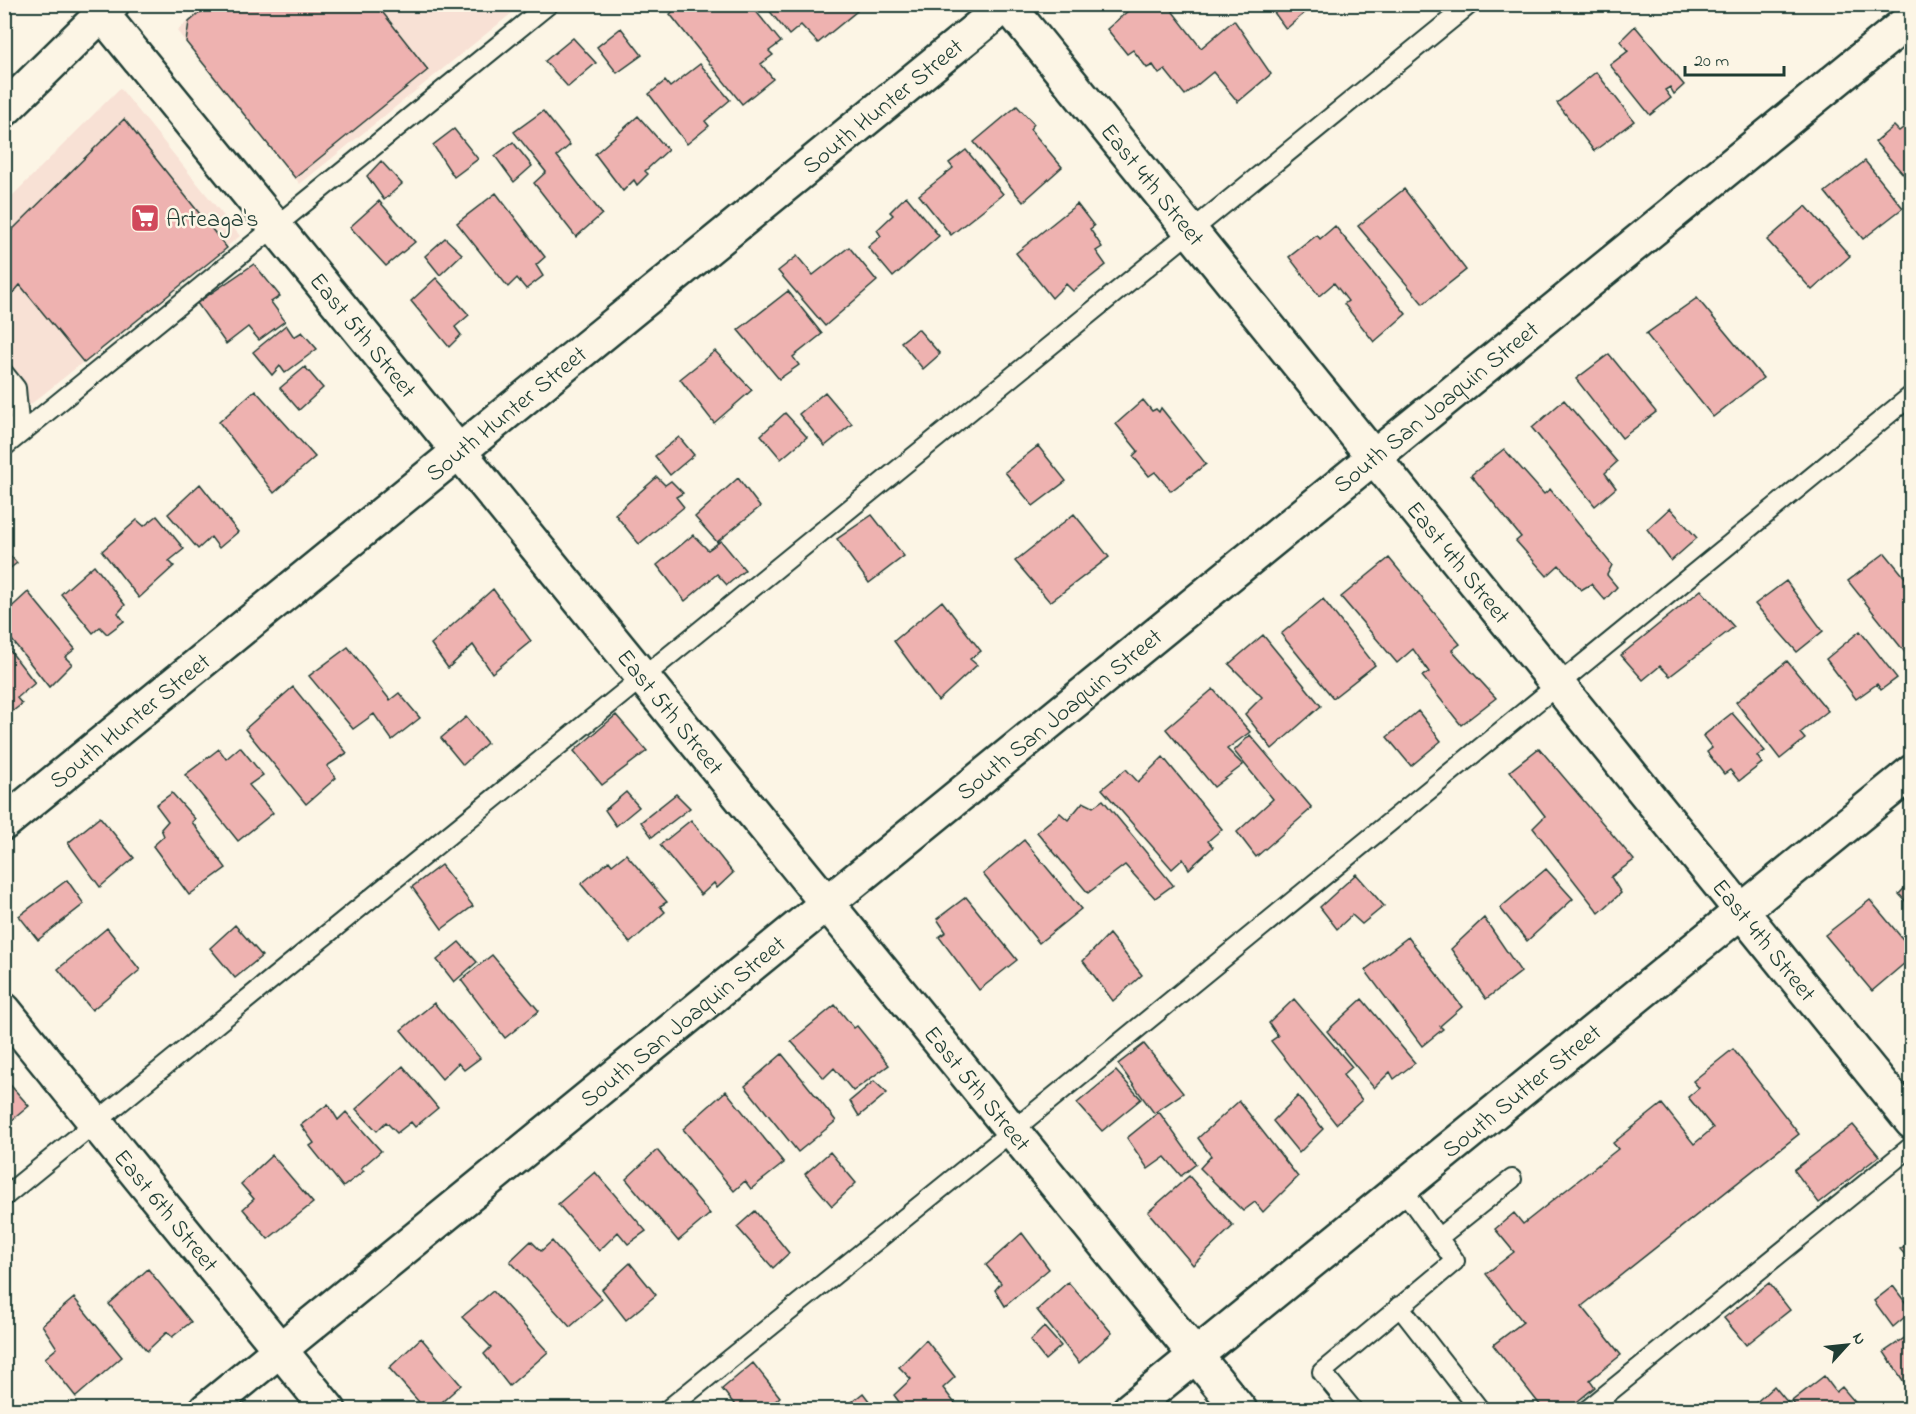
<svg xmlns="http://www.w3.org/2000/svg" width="1916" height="1414" font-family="'Indie Flower',sans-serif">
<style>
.built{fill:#f8e1d5}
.building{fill:#eeb2b0;stroke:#1f3d34;stroke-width:1.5}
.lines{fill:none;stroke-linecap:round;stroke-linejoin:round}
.lane-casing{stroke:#1f3d34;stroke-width:22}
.street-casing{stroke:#1f3d34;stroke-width:38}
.secondary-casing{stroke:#1f3d34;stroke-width:38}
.lane{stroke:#fcf5e5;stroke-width:18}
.street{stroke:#fcf5e5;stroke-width:33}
.secondary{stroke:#fcf5e5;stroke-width:33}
.labels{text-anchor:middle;stroke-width:5;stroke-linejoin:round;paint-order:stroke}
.street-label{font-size:24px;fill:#1f3d34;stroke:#fcf5e5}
.poi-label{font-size:24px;fill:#1f3d34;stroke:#fcf5e5;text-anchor:start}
</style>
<rect width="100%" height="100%" fill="#fcf5e5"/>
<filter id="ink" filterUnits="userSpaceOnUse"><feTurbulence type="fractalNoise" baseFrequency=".0167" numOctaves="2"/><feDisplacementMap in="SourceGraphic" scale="12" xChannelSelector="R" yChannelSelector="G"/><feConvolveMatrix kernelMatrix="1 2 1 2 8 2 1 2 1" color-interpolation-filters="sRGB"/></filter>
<g filter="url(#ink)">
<path class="built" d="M205 5H522L300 184 177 31Z
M120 88 240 236 5 425V203Z"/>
<path class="building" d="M210 4H376L428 70 295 178 186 42 189 22Z
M682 4H750L781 42 769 51 773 55 761 64 773 79 742 104 670 14Z
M764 4H852L857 11 818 43 801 25 789 35Z
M1136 4H1178L1173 12 1201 48 1234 20 1271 74 1238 102 1213 72 1185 95 1165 70 1159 74 1153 65 1147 68 1133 50 1127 54 1107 29Z
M1268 4H1315L1286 29Z
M1635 26 1684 85 1674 94 1670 87 1665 90 1671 98 1650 115 1610 65 1628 51 1620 41Z
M621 28 642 55 617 73 597 47Z
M573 38 596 63 568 87 545 61Z
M700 64 730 100 705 121 709 126 687 144 649 94 665 81 670 87Z
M1596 72 1634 121 1594 151 1557 103Z
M1017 106 1034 124 1030 129 1062 167 1023 202 974 142Z
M543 111 570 145 557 156 602 214 576 237 534 183 546 172 514 132Z
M638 116 668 150 645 171 648 174 637 185 634 180 623 191 595 154Z
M124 119 227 248 84 363 20 285 13 293 4 283V238Z
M1912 121V184L1875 142 1894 126 1899 131Z
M454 129 478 159 454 177 433 145Z
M513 142 532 166 514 182 495 156Z
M966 150 1003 194 951 235 919 195 953 168 949 163Z
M381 161 402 184 384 200 367 176Z
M1865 161 1903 208 1863 239 1825 192Z
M1404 189 1466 270 1423 304 1358 226Z
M496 193 545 257 536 265 543 276 526 289 517 278 508 287 457 223Z
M906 196 939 236 893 277 868 247 881 236 877 230 893 215 890 212Z
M379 201 415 242 386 266 350 227Z
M1077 204 1094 226 1090 229 1102 247 1096 251 1106 265 1073 291 1066 284 1052 298 1016 253Z
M1806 206 1850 256 1812 290 1767 240Z
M1335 226 1406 314 1374 342 1344 304 1348 301 1334 283 1319 296 1289 257 1317 235 1320 239Z
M445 238 462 254 440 275 425 256Z
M849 247 877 281 825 326 778 271 797 256 813 275Z
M254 264 280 296 271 302 285 321 259 340 248 327 226 344 197 303Z
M436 278 469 315 455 327 461 335 449 347 411 301Z
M788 291 822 334 793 357 799 365 779 379 738 330Z
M1697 298 1763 378 1713 417 1646 334Z
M286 325 294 337 302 332 317 349 285 373 280 366 272 375 253 352Z
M918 329 940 354 923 369 901 342Z
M715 351 752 390 714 423 680 379Z
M1609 354 1656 412 1622 438 1576 379Z
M305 367 323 388 299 410 280 388Z
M255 390 315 457 274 493 219 422Z
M825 392 852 424 825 446 799 414Z
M1143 400 1152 411 1156 409 1159 412 1161 408 1206 464 1171 491 1155 472 1149 476 1133 456 1138 451 1116 424Z
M1564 400 1617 462 1605 473 1616 488 1595 506 1532 428Z
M785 413 807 437 781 459 761 435Z
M679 437 694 455 670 475 655 456Z
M1038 446 1066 481 1033 506 1005 472Z
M1504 449 1544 494 1550 489 1612 565 1607 575 1617 587 1605 600 1591 584 1581 590 1559 565 1547 576 1516 541 1521 537 1471 475Z
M657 477 665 485 671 481 683 493 676 497 684 507 639 544 615 514Z
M738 478 760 507 717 542 695 517Z
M200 484 238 532 219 548 211 537 198 549 168 514Z
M1670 508 1697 538 1671 561 1647 529Z
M1074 514 1109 557 1050 602 1015 561Z
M872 515 904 556 869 583 837 539Z
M157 516 184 549 169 561 174 566 139 598 102 551 137 520 144 526Z
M693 535 708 550 721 541 745 570 727 585 717 574 685 601 657 565Z
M4 549 17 563 4 573Z
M1885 553 1912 586V661L1848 581Z
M1389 558 1460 644 1452 650 1496 698 1461 725 1422 676 1429 672 1413 649 1397 663 1341 597Z
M94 565 125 605 118 613 124 621 107 634 100 627 93 633 61 594Z
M1786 581 1823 631 1797 652 1755 604Z
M493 589 531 641 492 673 473 645 448 668 431 644Z
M1701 590 1734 627 1670 676 1660 666 1643 680 1621 655Z
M28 592 75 649 65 657 72 664 49 687 4 630V614Z
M1323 599 1375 665 1333 698 1281 634Z
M942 601 981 651 970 659 977 665 938 701 894 641Z
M1860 631 1897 678 1881 690 1877 684 1856 699 1826 659Z
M1263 635 1321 706 1272 749 1245 714 1262 697 1229 664Z
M4 643 35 683 17 698 22 704 4 718Z
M348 647 390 700 399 693 420 718 392 740 374 714 353 729 309 676Z
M1787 661 1828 711 1800 733 1805 739 1780 759 1736 702Z
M293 687 347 753 327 766 336 778 306 804 245 729Z
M1213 689 1250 732 1227 749 1243 765 1214 787 1166 729Z
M1418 711 1441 741 1411 766 1387 737Z
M1732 713 1765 751 1757 756 1762 763 1739 781 1730 770 1724 774 1707 752 1712 748 1703 736Z
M616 715 647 751 602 785 574 751Z
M466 717 487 743 463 765 441 738Z
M1250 735 1312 808 1256 857 1237 832 1273 799 1234 751Z
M240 747 263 775 249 785 273 813 238 841 185 775 219 749 226 759Z
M1539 748 1634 860 1611 877 1621 893 1599 913 1533 828 1545 816 1510 771Z
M1163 757 1222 829 1208 841 1213 847 1189 869 1183 859 1172 869 1102 789 1126 769 1138 782Z
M626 792 639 807 616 826 605 810Z
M172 793 195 819 192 822 226 868 189 895 153 846 164 836 161 829 168 821 156 805Z
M676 794 690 808 652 837 641 822Z
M1103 800 1173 885 1155 898 1125 865 1088 893 1037 832 1060 813 1068 820 1083 802 1093 807Z
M100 817 134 858 100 887 68 843Z
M691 820 733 873 717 888 714 883 701 895 660 845Z
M1024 840 1081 909 1039 943 983 874Z
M626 854 667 902 660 906 665 912 630 943 581 884 609 861 612 865Z
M441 865 473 906 442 929 412 887Z
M1546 869 1573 899 1527 941 1500 908Z
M1912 872V908L1899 894 1911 881 1906 877Z
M1356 874 1384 906 1362 924 1352 915 1337 929 1320 907Z
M67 880 84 904 38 940 19 916Z
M966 897 1017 960 979 990 939 937 946 932 937 919Z
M1870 900 1912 950V957L1872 991 1825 935Z
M1484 918 1521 972 1486 999 1451 949Z
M235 925 262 956 235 978 210 948Z
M107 928 140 970 92 1010 58 969Z
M1109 934 1142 975 1113 1001 1083 961Z
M1408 937 1462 1007 1440 1026 1443 1029 1422 1046 1365 970Z
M459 942 477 962 454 982 437 960Z
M492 955 539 1011 505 1038 461 980Z
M1294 999 1352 1067 1343 1075 1362 1100 1336 1124 1271 1041 1278 1036 1269 1023Z
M1362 999 1415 1063 1394 1079 1390 1072 1374 1088 1327 1031Z
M434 1003 480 1058 464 1070 458 1063 442 1079 401 1030Z
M835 1005 854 1028 857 1026 889 1065 853 1091 834 1068 824 1078 791 1041Z
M1144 1044 1183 1093 1154 1113 1118 1064Z
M1733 1049 1799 1134 1582 1306 1621 1355 1590 1380 1595 1387 1567 1410H1555L1553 1406 1544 1410 1493 1345 1523 1322 1486 1274 1514 1252 1495 1229 1514 1213 1523 1224 1618 1149 1613 1143 1662 1104 1694 1144 1713 1128 1688 1097 1699 1088 1693 1081Z
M782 1054 836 1121 798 1152 745 1086Z
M403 1066 438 1108 415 1127 411 1122 397 1133 386 1122 377 1131 356 1109Z
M1116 1071 1141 1099 1102 1131 1077 1103Z
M4 1078 29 1106 4 1127Z
M874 1081 887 1093 859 1116 850 1101Z
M726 1091 784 1163 751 1189 745 1181 734 1191 683 1129Z
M1298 1096 1323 1129 1299 1153 1273 1121Z
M1239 1101 1298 1177 1263 1212 1255 1202 1243 1211 1200 1168 1211 1156 1198 1138Z
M328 1104 338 1120 346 1112 381 1151 361 1168 364 1171 343 1187 310 1146 314 1143 301 1125Z
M1159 1112 1196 1164 1181 1176 1165 1157 1148 1169 1127 1138Z
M1853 1125 1879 1156 1819 1203 1794 1170Z
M657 1150 710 1214 678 1241 626 1179Z
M830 1152 856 1183 832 1206 805 1174Z
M272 1155 313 1203 268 1239 243 1209 254 1199 241 1184Z
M595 1172 646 1231 628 1244 618 1232 599 1251 558 1204Z
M1189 1176 1233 1226 1193 1265 1148 1212Z
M755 1211 789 1253 773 1268 737 1227Z
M1022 1233 1049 1269 1005 1306 995 1290 1001 1283 986 1265Z
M531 1241 541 1251 552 1241 602 1299 570 1327 510 1261Z
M1912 1241V1263L1900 1249Z
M630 1263 656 1295 626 1320 602 1289Z
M148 1269 191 1322 172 1337 167 1332 147 1351 109 1304Z
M1068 1282 1112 1333 1079 1363 1037 1310Z
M1769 1283 1790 1310 1746 1345 1724 1318Z
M1893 1286 1912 1311 1893 1327 1874 1301Z
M493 1291 548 1352 509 1386 484 1354 491 1347 462 1317Z
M74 1298 122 1357 76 1397 45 1358 57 1348 42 1325Z
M1044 1327 1061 1346 1045 1360 1030 1341Z
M1912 1333V1394L1884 1352Z
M421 1338 461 1385 433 1410H426L389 1368Z
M926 1340 955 1377 943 1388 960 1410H905L894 1395 911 1379 899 1367Z
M753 1363 780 1397 765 1410H739L722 1389Z
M1824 1376 1836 1392 1842 1387 1860 1408 1867 1404 1871 1410H1798L1792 1401Z
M1774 1386 1794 1410H1748Z
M863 1393 876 1410H842Z"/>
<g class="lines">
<g class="lane-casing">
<path id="lane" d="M4 373 16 388 19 422 4 434
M4 447 549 4
M4 1197 1470 4
M1438 1238 1512 1179
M1399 1306 1480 1410
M667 1410 1012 1131 1912 395
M1353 1410 1322 1372 1455 1261 1402 1188
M1587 1410 1912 1146"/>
</g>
<g class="street-casing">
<g id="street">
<path id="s1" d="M1007 4 1912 1122"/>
<path id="s2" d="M102 14 1240 1410"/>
<path id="s3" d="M4 823 1007 4"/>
<path id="s4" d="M4 1010 329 1410"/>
<path id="s5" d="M206 1410 1912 18"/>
<path id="s6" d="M1129 1410 1912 772"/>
</g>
</g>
<g class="secondary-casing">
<path id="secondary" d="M4 110 112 4"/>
</g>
<use href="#lane" class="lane"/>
<use href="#street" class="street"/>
<use href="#secondary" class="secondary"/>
</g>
</g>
<defs>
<g id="supermarket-square" transform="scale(1.5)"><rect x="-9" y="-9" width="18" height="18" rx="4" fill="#d1495b" stroke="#fcf5e5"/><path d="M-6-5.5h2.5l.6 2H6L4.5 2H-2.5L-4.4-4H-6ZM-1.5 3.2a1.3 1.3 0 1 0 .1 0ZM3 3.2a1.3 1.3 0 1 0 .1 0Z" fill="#fff"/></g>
</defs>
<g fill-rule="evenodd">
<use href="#supermarket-square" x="145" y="218"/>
</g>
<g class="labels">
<g class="street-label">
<text dy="8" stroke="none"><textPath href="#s3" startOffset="1134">South Hunter Street</textPath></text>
<text dy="8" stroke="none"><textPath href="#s1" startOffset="232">East 4th Street</textPath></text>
<text dy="8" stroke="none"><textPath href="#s2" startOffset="414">East 5th Street</textPath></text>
<text dy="8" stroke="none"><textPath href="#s5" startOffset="1587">South San Joaquin Street</textPath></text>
<text dy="8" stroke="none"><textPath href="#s3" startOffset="648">South Hunter Street</textPath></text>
<text dy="8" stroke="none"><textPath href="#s1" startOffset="718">East 4th Street</textPath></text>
<text dy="8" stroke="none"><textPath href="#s2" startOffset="900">East 5th Street</textPath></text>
<text dy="8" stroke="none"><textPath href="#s5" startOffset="1101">South San Joaquin Street</textPath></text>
<text dy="8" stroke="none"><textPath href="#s3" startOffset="162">South Hunter Street</textPath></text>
<text dy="8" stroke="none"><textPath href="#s1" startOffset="1204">East 4th Street</textPath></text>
<text dy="8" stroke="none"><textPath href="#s5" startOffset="615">South San Joaquin Street</textPath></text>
<text dy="8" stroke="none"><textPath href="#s2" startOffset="1386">East 5th Street</textPath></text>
<text dy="8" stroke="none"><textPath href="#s6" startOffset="506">South Sutter Street</textPath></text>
<text dy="8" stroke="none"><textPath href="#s4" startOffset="258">East 6th Street</textPath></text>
</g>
<g class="poi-label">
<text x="166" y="226">Arteaga's</text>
</g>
</g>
<rect width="1916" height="1414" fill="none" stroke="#fcf5e5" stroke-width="24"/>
<rect x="12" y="12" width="1892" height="1390" fill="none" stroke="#1f3d34" stroke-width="2" filter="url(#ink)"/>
<g transform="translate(1847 1345) rotate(63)" stroke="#fcf5e5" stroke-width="4.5" paint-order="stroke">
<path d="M0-4.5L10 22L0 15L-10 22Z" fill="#1f3d34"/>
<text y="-9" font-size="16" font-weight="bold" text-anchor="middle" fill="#1f3d34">N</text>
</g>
<path d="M1685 66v9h99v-9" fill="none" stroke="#1f3d34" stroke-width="3"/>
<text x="1694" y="66" font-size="18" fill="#1f3d34" stroke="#fcf5e5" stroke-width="4.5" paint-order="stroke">20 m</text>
</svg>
